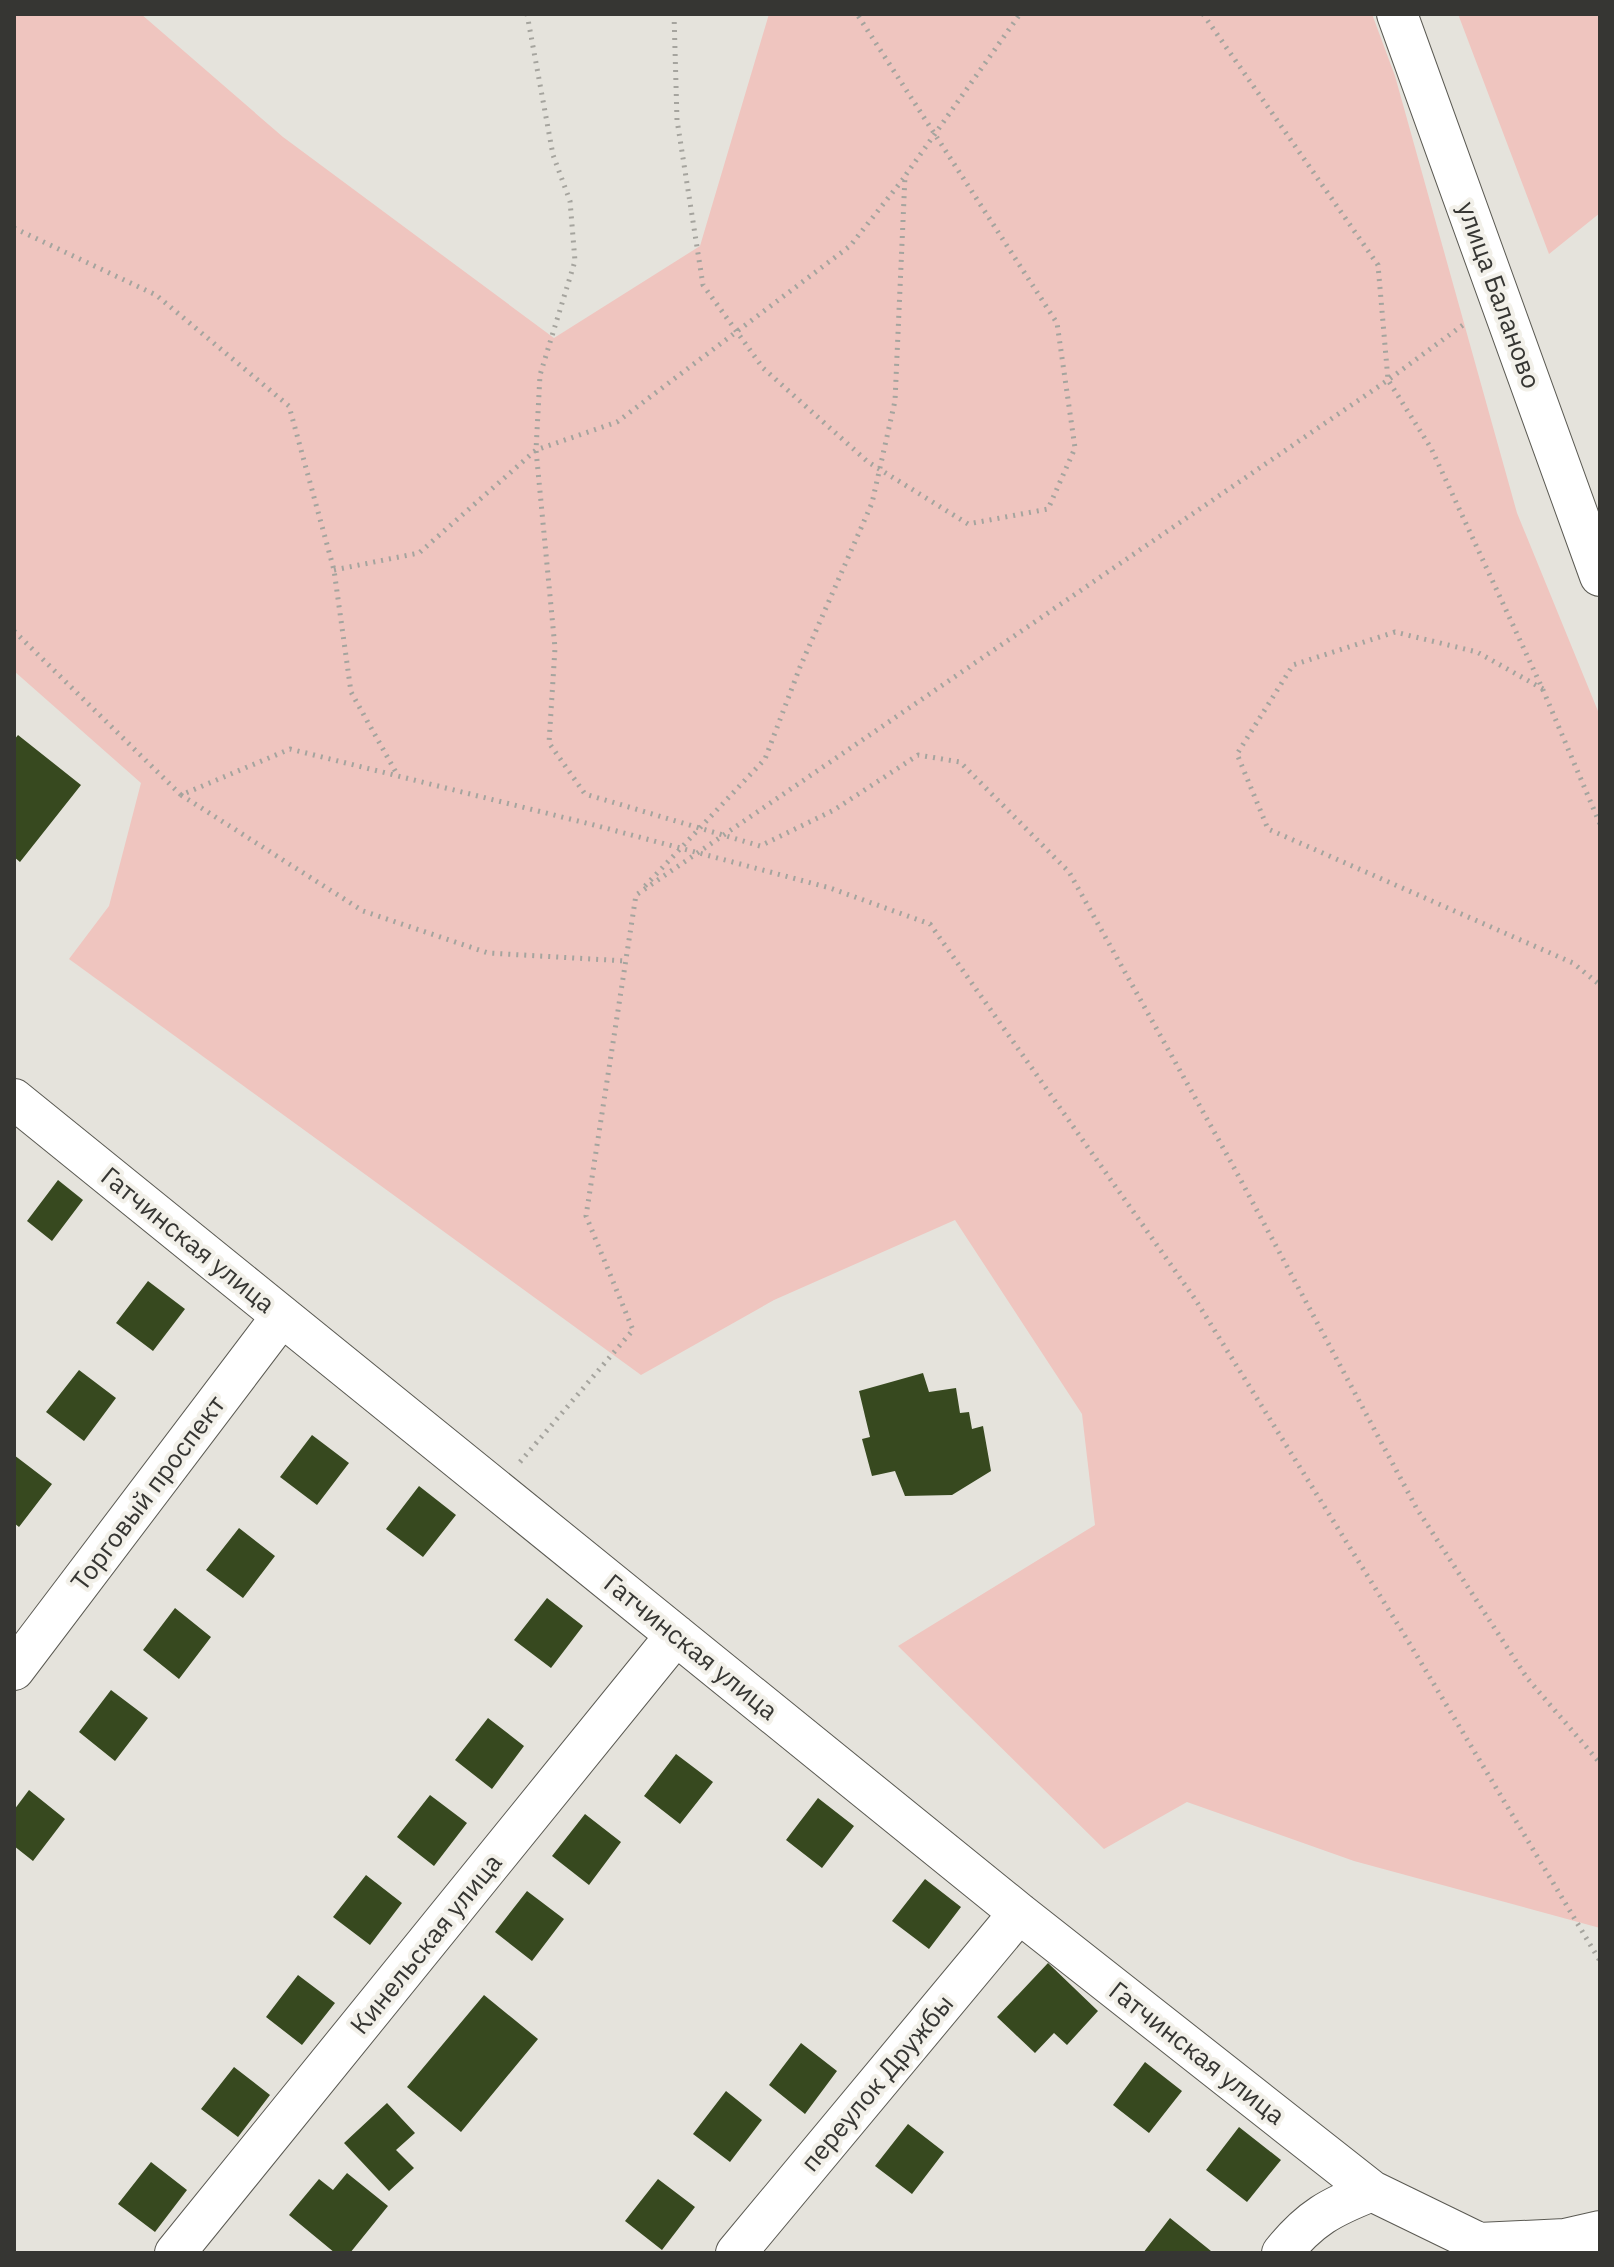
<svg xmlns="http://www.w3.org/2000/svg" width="1614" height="2267" font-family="'IBM Plex Sans',sans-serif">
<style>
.green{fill:#efc5bf}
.building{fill:#37491f}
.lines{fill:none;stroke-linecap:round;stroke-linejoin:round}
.minor-casing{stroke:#5b5a53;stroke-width:42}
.path{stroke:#a5a49e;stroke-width:5;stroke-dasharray:2 6;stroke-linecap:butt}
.minor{stroke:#fff;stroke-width:40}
.labels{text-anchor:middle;stroke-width:8;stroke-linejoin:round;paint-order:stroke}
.street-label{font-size:26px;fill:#363633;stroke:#f2f0e9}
</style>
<rect width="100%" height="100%" fill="#e5e3dc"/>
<path class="green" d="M14 14H141L283 137 554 338 700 246 769 14H1372L1395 76 1517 513 1600 716V1928L1354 1861 1187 1802 1104 1849 898 1646 1095 1525 1082 1414 955 1220 774 1300 641 1375 69 959 109 906 141 783 14 671Z
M1458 14H1600V213L1549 254Z"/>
<path class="building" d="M18 735 81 785 20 862 14 857V740Z
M58 1180 83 1200 52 1241 27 1221Z
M148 1281 185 1309 153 1351 116 1323Z
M79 1370 116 1398 84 1441 46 1412Z
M923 1373 929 1392 956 1388 960 1413 969 1412 972 1429 983 1426 991 1471 952 1495 905 1496 895 1471 872 1476 862 1439 870 1437 859 1391Z
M312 1435 349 1463 317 1505 280 1477Z
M14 1455 52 1484 19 1527 14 1523Z
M419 1486 456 1515 423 1557 386 1529Z
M239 1528 275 1556 243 1598 206 1570Z
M547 1598 583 1626 551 1668 514 1640Z
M175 1608 211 1637 179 1679 143 1650Z
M111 1690 148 1718 115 1761 79 1732Z
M488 1718 524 1746 492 1789 455 1760Z
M676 1754 713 1782 680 1824 644 1796Z
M29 1790 65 1819 33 1861 14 1846V1810Z
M430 1795 467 1823 434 1866 397 1837Z
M818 1798 854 1826 822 1868 786 1840Z
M585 1814 621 1842 589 1885 552 1856Z
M366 1875 402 1903 370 1945 333 1917Z
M925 1879 961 1907 929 1949 892 1921Z
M527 1891 564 1919 532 1961 495 1932Z
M1048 1963 1098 2011 1067 2045 1054 2033 1035 2053 997 2017Z
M298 1975 335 2003 302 2045 266 2017Z
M484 1995 538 2039 461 2132 407 2087Z
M801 2043 837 2071 805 2114 769 2085Z
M1145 2062 1182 2091 1149 2133 1113 2105Z
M234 2067 270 2095 238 2137 201 2109Z
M726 2091 762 2120 730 2162 693 2134Z
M387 2103 415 2133 396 2150 414 2168 389 2191 344 2143Z
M908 2124 944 2152 912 2194 875 2166Z
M1239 2127 1281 2160 1247 2202 1206 2170Z
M151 2162 187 2190 155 2232 118 2204Z
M347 2173 388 2206 350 2253H335L289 2215 319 2179 333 2190Z
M658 2179 695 2207 662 2250 625 2221Z
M1170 2218 1211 2251 1209 2253H1143Z"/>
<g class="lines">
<g class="minor-casing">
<path id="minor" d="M1397 14 1600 576
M14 1099 1019 1913 1372 2191
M14 1670 282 1316
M175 2253 676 1635
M736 2253 1019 1913
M1282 2253C1310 2218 1331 2207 1372 2191L1479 2243 1565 2239 1600 2231"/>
</g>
<path class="path" d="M527 14 553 155 570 201 575 261 540 375 536 450 555 648 549 743 585 794 760 846 834 810 918 755 960 762 1069 872 1231 1162 1417 1509 1527 1678 1600 1763
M674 14 677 120 703 285 763 368 868 462 968 524 1048 509 1075 448 1057 323 857 14
M1203 14 1378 265 1388 380 1431 448 1543 690 1600 824
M14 228 156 295 289 406 334 570 351 692 398 776
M334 570 419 553 536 450 617 422 850 246 904 178
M14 631 181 795 290 749 594 825 830 888 930 924 1195 1299 1405 1636 1600 1961
M1543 689 1477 652 1395 632 1293 665 1237 754 1268 829 1573 963 1600 985
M181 795 363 911 488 953 626 961
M645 886 765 759 800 667 872 503 895 401 905 176 1020 14
M520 1462 633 1330 586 1216 636 895 1388 380 1467 322"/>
<use href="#minor" class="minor"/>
</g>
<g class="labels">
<g class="street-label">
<text transform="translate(1499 295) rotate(70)" y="9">улица Баланово</text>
<text transform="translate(188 1240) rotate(39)" y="9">Гатчинская улица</text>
<text transform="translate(148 1493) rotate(-53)" y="9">Торговый проспект</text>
<text transform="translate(691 1647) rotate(39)" y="9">Гатчинская улица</text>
<text transform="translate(426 1944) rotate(-51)" y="9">Кинельская улица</text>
<text transform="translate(1197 2053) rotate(38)" y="9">Гатчинская улица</text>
<text transform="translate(877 2083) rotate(-50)" y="9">переулок Дружбы</text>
</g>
</g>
<rect width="1614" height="2267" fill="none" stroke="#363633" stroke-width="32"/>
</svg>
